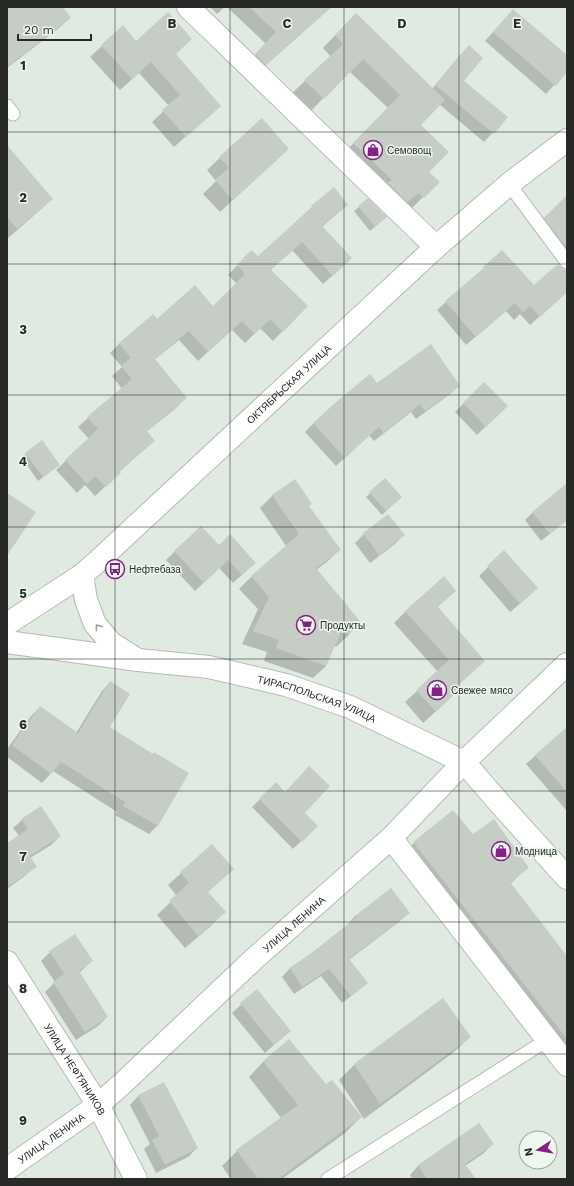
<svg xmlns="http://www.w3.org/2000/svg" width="574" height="1186" font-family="'Work Sans',sans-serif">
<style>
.shadow{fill:#0003}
.building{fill:#c5cdc5}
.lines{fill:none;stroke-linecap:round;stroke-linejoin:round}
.service-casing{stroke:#b3bcb4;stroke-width:15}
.minor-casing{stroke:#b3bcb4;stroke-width:24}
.tertiary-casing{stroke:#b3bcb4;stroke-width:24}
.service{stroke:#fff;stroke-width:13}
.minor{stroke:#fff;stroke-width:22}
.tertiary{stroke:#fff;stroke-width:22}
.oneway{stroke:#9e9f9e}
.grid{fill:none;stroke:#272a27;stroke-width:1;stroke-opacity:0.55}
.labels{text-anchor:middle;stroke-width:3;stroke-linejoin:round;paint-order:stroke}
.poi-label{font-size:10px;fill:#272a27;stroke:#eef7ef;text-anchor:start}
.street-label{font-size:10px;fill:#272a27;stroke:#eef7ef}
.grid-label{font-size:13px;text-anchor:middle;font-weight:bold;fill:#272a27;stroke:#eef7ef;stroke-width:3;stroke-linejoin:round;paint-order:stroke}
</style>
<rect width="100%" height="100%" fill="#e1eae1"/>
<path class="shadow" d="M7 7H61L70 18 59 28 7 68Z
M210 7H225L217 14Z
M227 7H316L312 24 255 75 245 66 266 44Z
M513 10 567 56V71L546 94 485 41Z
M343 27 432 89 460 55 469 47 463 81 506 118 484 142 439 104 419 125 428 172 438 182 410 210 341 156 388 108 349 71 311 111 292 93 331 57 323 48Z
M102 46 175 55 208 117 174 147 152 122 169 106 139 73 120 90 90 57Z
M261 119 288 149 220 212 203 194 216 181 207 170Z
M7 159 52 199 39 211 7 239Z
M562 202 567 207V292L530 325 520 314 514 320 506 311 466 345 437 310 484 268 534 286 564 270 567 271 562 263 536 227Z
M347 205 322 227 341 268 323 284 292 250 270 270 307 306 273 341 260 328 245 343 232 330 198 361 179 340 154 360 185 398 176 408 146 432 154 441 119 472 110 482 95 496 85 485 77 493 56 470 89 439 78 427 88 418 122 389 112 376 122 367 110 353 120 343 157 320 213 307 237 284 228 275 251 251 258 258 312 207Z
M359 207 386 217 370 231 354 211Z
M484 383 506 406 477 435 455 412Z
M377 385 459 386 450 394 416 419 411 412 374 441 369 435 336 466 305 432 314 423Z
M26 454 59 465 38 481 22 458Z
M295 481 308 506 340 549 327 562 316 570 349 635 336 647 334 645 326 666 313 678 264 661 267 652 242 644 258 609 239 589 252 576 286 546 260 508 272 496Z
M567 484V520L541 541 525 520 532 513Z
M370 493 401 497 382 515 366 497Z
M364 534 403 535 395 544 370 563 355 543Z
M219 546 246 571 233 583 219 568 195 591 166 560 175 551Z
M504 552 528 597 510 612 479 576Z
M437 608 484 661 455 688 446 702 423 723 405 702 438 672 394 623 406 611Z
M110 682 108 728 158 825 149 834 115 815 117 812 53 771 42 783 7 757V749L31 716 40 707 76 733 102 691Z
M560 734 567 742V811L526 764Z
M276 784 317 826 293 849 252 807Z
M22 820 60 836 51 845 30 858 35 867 26 875 7 889V844L19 836 13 828Z
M473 835 528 867 510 884 567 958V1049L399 858 414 843Z
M212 845 232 869 207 893 224 912 212 925 185 948 157 915 177 896 168 885Z
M408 913 400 921 349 960 366 982 358 991 342 1003 321 976 294 994 282 977 290 968 314 952 349 925 348 924 356 915Z
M50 952 92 961 79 973 107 1017 98 1026 76 1040 45 992 55 982 41 961Z
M257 990 290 1031 265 1053 232 1013Z
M470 1037 454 1052 364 1119 339 1080 354 1065Z
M264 1061 326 1085 361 1117 345 1133 282 1179H231L222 1166 237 1151 281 1118 249 1077Z
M138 1096 197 1148 188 1157 156 1173 144 1149 150 1144 130 1105Z
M479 1124 492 1144 484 1153 465 1166 462 1179H412L410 1175 418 1166Z"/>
<path class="building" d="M7 7H63L71 18 7 67Z
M249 7H332L266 65 255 54 276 32Z
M513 9 567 55V72L556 86 493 32Z
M168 12 192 39 176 54 221 106 186 137 162 110 180 95 151 62 132 79 101 45 123 25 136 41Z
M356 13 445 100 421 125 449 152 429 172 440 182 424 198 418 193 407 202 388 183 392 180 353 143 400 95 363 59 324 99 304 80 343 44 335 35Z
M469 45 483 58 464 81 508 117 494 134 435 85Z
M262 118 289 149 233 200 215 180 229 168 219 157Z
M7 145 53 199 17 229 7 217Z
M334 187 348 205 322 226 352 258 333 276 302 242 271 270 308 306 283 332 270 319 255 334 242 321 208 352 189 331 155 359 187 398 147 431 155 441 119 471 121 473 106 487 95 476 87 484 65 460 98 429 87 417 132 379 121 366 131 358 119 343 153 314 157 319 195 285 213 306 245 274 237 265 251 250 258 256 312 207 311 206Z
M567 195V246L560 240 544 218Z
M368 198 387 217 375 227 358 206Z
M502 250 534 285 558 264 563 269 567 270V292L540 317 530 306 523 312 515 303 476 337 445 301 484 268 483 267Z
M431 344 460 386 425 411 420 404 383 433 379 427 345 458 313 423 335 403 370 374 377 383Z
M484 382 508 406 486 427 463 403Z
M42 440 60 465 43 477 25 453Z
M385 478 402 497 386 511 369 492Z
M295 479 312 504 309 506 341 550 316 568 360 621 349 635 342 630 326 666 276 648 279 640 253 631 269 597 251 576 299 534 272 495Z
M567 483V520L550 534 532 512Z
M7 493 36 512 7 556Z
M388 514 405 535 379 555 363 533Z
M201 526 219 545 230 534 256 563 242 575 228 560 204 583 174 551Z
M504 550 538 588 520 604 487 566Z
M444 576 456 591 438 607 485 661 456 687 459 690 436 712 416 690 449 660 405 611Z
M110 681 130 694 110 727 153 754 154 752 189 773 158 826 123 806 125 802 61 762 51 774 12 745 40 706 78 733Z
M567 727V792L535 755Z
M309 766 330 786 305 813 318 826 302 842 259 799 276 782 285 792Z
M41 806 61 836 30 856 37 867 7 887V843L28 829 21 819Z
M453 810 473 834 494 819 529 868 510 882 567 956V1039L413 842Z
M212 844 234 869 208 892 226 912 198 936 169 901 189 883 180 872Z
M391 888 410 913 349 959 368 983 351 996 329 969 302 987 290 968 314 951 357 917 356 915Z
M75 934 93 961 79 971 108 1017 85 1032 53 982 64 974 49 951Z
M257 989 291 1031 274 1045 240 1003Z
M443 998 471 1037 380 1104 354 1064Z
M289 1039 326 1084 332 1080 362 1117 278 1179H258L236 1150 298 1105 263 1061Z
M164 1082 198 1148 165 1165 152 1140 159 1136 138 1095Z
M479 1123 494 1144 465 1164 476 1179H427L418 1165Z"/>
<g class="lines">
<g class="service-casing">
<path id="service" d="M7 106 13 114
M509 184 567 262
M328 1179 547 1040"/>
</g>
<g class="minor-casing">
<g id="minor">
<path d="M188 7 436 247"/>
<path d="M82 575 86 600 95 624 111 643 138 660"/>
<path d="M464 762 567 664"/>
<path d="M391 838 567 1065"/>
<path id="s1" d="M7 962 98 1105 136 1179"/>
</g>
</g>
<g class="tertiary-casing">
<g id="tertiary">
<path id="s2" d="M7 624 82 575 98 561 436 247 509 184 567 140"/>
<path id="s3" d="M7 642 138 660 209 667 286 685 350 707 464 762 501 805 567 878"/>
<path id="s4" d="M7 1169 98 1105 123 1083 254 959 391 838 464 762"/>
</g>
</g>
<use href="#service" class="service"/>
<use href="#minor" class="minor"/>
<use href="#tertiary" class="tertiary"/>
</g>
<defs><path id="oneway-chevron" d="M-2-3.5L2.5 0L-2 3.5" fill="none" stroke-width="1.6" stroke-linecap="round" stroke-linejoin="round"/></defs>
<use class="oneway" href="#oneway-chevron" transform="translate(98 627) rotate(-126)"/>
<path class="grid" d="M115 7V1179M230 7V1179M344 7V1179M459 7V1179M7 132H567M7 264H567M7 395H567M7 527H567M7 659H567M7 791H567M7 922H567M7 1054H567"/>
<defs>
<g id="shop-ring" transform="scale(1)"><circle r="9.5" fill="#eef7ef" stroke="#862087" stroke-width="1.5"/><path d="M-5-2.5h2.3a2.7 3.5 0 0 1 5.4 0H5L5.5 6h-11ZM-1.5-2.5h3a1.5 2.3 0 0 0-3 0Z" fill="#862087"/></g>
<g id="bus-ring" transform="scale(1)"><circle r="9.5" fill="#eef7ef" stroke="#862087" stroke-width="1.5"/><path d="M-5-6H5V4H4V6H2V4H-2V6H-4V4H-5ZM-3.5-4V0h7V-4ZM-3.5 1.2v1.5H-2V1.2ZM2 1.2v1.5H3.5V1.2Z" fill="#862087"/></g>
<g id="supermarket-ring" transform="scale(1)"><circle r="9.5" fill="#eef7ef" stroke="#862087" stroke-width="1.5"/><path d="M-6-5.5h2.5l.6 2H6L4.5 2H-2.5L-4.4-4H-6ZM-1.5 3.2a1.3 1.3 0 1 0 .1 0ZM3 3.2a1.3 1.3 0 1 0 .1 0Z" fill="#862087"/></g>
</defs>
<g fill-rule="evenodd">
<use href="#shop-ring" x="373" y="150"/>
<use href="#bus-ring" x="115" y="569"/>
<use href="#supermarket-ring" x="306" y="625"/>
<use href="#shop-ring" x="437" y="690"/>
<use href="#shop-ring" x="501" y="851"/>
</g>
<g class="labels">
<g class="poi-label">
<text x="387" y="154">Семовощ</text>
<text x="129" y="573">Нефтебаза</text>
<text x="320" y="629">Продукты</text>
<text x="451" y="694">Свежее мясо</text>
<text x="515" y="855">Модница</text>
</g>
<g class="street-label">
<text dy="4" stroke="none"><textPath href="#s2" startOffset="371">ОКТЯБРЬСКАЯ УЛИЦА</textPath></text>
<text dy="4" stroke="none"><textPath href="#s3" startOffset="316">ТИРАСПОЛЬСКАЯ УЛИЦА</textPath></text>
<text dy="4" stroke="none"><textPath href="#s4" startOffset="378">УЛИЦА ЛЕНИНА</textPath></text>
<text dy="4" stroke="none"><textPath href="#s1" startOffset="127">УЛИЦА НЕФТЯНИКОВ</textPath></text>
<text dy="4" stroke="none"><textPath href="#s4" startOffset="54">УЛИЦА ЛЕНИНА</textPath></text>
</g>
</g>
<g class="grid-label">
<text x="172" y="28">B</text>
<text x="287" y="28">C</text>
<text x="402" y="28">D</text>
<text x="517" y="28">E</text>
<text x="23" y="70">1</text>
<text x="23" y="202">2</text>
<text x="23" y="334">3</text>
<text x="23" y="466">4</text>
<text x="23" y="598">5</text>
<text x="23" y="729">6</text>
<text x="23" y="861">7</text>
<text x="23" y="993">8</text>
<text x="23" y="1125">9</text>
</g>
<rect width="574" height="1186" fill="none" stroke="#272a27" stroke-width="16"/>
<g transform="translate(538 1150) rotate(258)"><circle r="19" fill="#eef7ef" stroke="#9ea59f"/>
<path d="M0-3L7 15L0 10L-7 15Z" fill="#862087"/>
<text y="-6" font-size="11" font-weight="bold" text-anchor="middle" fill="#272a27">N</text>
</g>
<path d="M18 34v6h73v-6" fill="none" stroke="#272a27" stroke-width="2"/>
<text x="24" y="34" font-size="12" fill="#272a27" stroke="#eef7ef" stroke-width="3" paint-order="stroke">20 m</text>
</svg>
